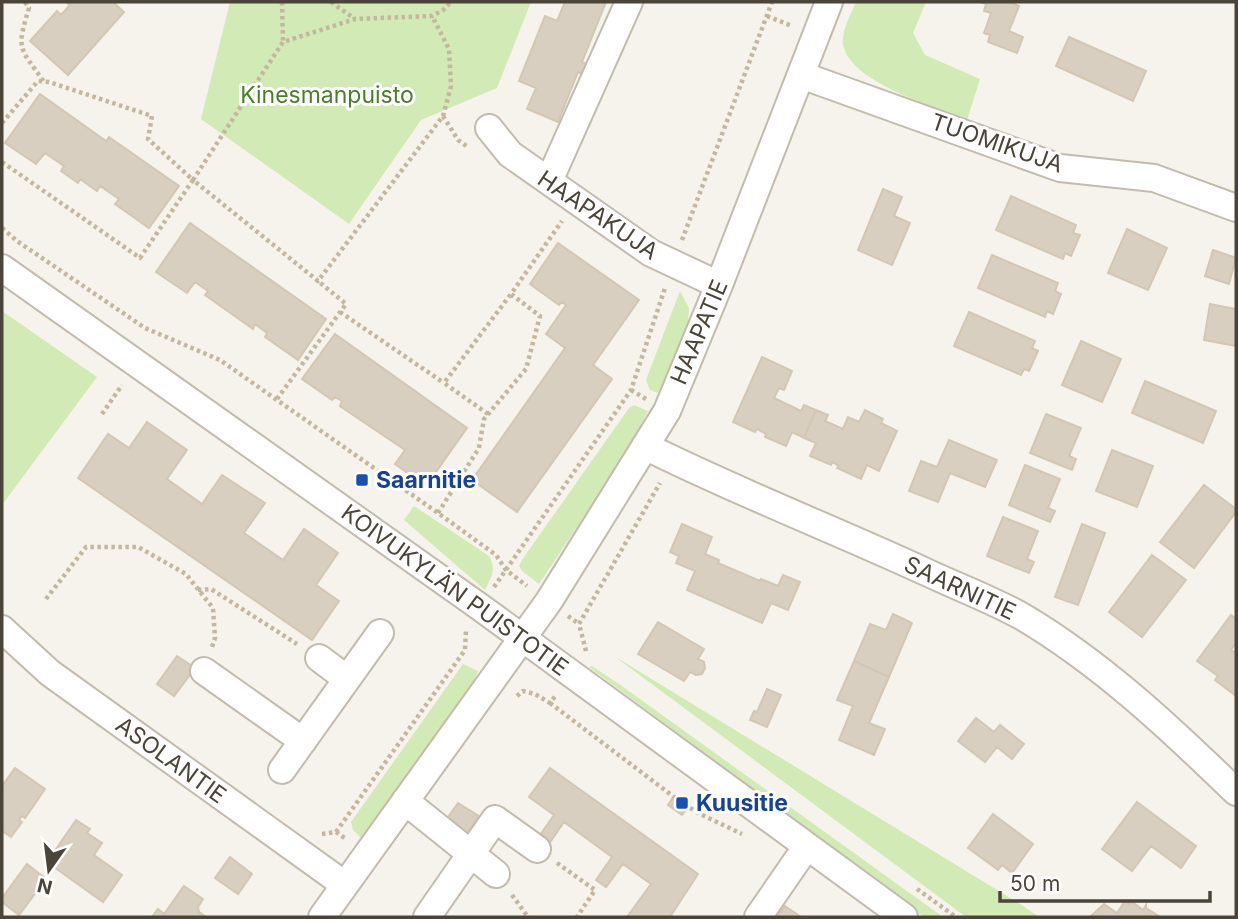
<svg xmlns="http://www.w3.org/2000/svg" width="1238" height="919" font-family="Inter,sans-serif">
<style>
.green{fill:#d2eab5}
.building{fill:#d8cfc1;stroke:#d3c7b4;stroke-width:2}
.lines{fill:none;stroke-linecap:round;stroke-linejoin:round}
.minor-casing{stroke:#c2bbae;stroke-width:30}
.path{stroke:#c4b79f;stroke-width:4.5;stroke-dasharray:3.5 3.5;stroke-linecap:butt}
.minor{stroke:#fff;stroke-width:26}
.transit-dot{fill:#1a4fb4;stroke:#fff;stroke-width:2.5}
.labels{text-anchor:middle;stroke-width:6;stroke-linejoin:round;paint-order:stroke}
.park-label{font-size:23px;fill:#4a7f2a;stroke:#fff}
.street-label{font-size:23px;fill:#4b4439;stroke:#fff}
.transit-label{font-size:23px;font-weight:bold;fill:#164399;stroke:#fff;text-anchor:start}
</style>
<rect width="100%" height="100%" fill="#f6f3ec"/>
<path class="green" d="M230 2H531L497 88 421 120 349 224 201 119Z
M856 2H926L913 33 925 55 980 79 967 120C935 107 854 83 844 48 839 34 851 15 856 2Z
M680 291 689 308 688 324 658 393 650 390 646 380Z
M2 311 97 377 2 505Z
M634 405 648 411 624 457 539 584 522 571 519 566 522 560 629 408Z
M414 506 489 556C497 569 491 578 485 590L404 520Z
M614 656 1020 904 1039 917H966Z
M463 664 478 671 474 681 361 838 353 830 351 822Z
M592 666 619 684 943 917H924L589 667Z"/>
<path class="building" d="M66 2H113L124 12 68 75 30 41 57 11 61 15 70 5Z
M565 2H606L582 62 590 65 586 76 578 72 558 122 527 109 536 88 519 81 545 16 557 21Z
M980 2H1009L1019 6 1009 31 1023 37 1017 53 988 42 990 35 984 33 991 13 984 11 986 4Z
M1069 37 1146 71 1133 101 1056 66Z
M40 94 106 141 109 137 179 186 149 228 115 204 119 199 100 186 97 191 80 179 78 183 61 171 64 166 45 153 36 164 5 143Z
M883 189 902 197 894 216 910 223 892 265 858 250Z
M1011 196 1076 225 1073 233 1080 235 1071 256 1065 253 1063 259 996 230Z
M190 223 326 319 298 360 265 337 267 333 255 324 253 329 205 295 208 291 195 282 187 293 156 272Z
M1127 229 1167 248 1148 290 1108 273Z
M558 243 639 300 593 365 612 379 517 512 472 480 565 348 546 334 566 305 562 302 559 305 530 284Z
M1213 250 1236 258 1229 284 1205 276Z
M992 255 1058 283 1055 291 1061 294 1053 314 1047 311 1045 317 978 288Z
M1210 304 1236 309V346L1204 340Z
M969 312 1035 341 1032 348 1038 351 1029 371 1024 369 1021 375 954 346Z
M335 334 467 428 426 486 395 464 405 450 340 406 342 401 335 397 332 400 302 379Z
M1081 341 1121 359 1102 402 1062 385Z
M762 357 792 371 784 390 779 388 774 398 801 411 804 405 816 410 804 438 792 432 786 446 765 437 766 434 757 429 755 432 733 422Z
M1145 381 1216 411 1203 443 1132 413Z
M816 410 828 415 825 421 843 429 848 417 859 422 865 410 883 419 881 423 897 431 879 471 867 465 861 479 837 468 839 466 832 462 831 465 810 456 816 443 804 438Z
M1046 414 1081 428 1069 456 1076 459 1072 470 1030 453Z
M147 422 187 450 167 479 202 504 222 475 265 503 244 533 283 560 304 529 338 553 316 585 339 601 312 640 78 478 108 434 129 448Z
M949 440 997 460 985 487 950 473 938 502 909 491 921 461 937 467Z
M1112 450 1153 466 1137 507 1096 491Z
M1025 465 1060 479 1048 508 1055 511 1050 522 1009 505Z
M1204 485 1236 509V512L1194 568 1160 542Z
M1003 517 1038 531 1027 559 1034 562 1029 573 987 556Z
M682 524 712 537 705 554 719 560 718 563 760 581 761 579 778 586 783 575 800 582 788 610 771 603 762 623 687 590 695 571 676 563 679 556 670 552Z
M1082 524 1105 533 1078 605 1055 597Z
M1152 555 1186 580 1142 637 1109 612Z
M893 614 912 623 889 677 854 661 870 624 886 630Z
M1231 615 1236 619V643L1231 650 1236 653V696L1215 680 1218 676 1197 661Z
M658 622 704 649 698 659 704 662 705 668 702 674 696 675 690 672 684 681 638 654Z
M177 656 195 668 174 696 157 684Z
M854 661 889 677 869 723 885 729 874 755 839 740 853 706 837 700Z
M767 689 781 695 767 727 750 720 754 711 757 712Z
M976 718 994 732 1000 725 1024 744 1012 759 997 747 985 762 958 741Z
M15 768 45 789 25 818 22 816 19 820 22 822 11 837 2 831V786Z
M550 768 698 874 670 917H627L651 884 623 864 606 887 596 880 612 857 564 822 548 845 538 838 554 815 529 797Z
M672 799 686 810 682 815 668 805Z
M1137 802 1196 846 1181 868 1151 846 1132 871 1102 849Z
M458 803 479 816 467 834 446 820Z
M993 814 1033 844 1012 873 1002 865 998 870 968 848Z
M76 820 90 829 87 833 102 843 94 855 122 875 103 902 47 862Z
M230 857 252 874 238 894 215 878Z
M27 864 46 879 19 915 2 902V898Z
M184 886 203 899 198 907 199 912 206 917H152L158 909 164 914Z
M1125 901 1129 904 1131 901 1143 910 1146 905V908L1160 917H1090L1104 904 1117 913Z
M785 906 801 917H777Z"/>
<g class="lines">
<g class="minor-casing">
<path id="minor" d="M801 75 1060 168 1154 178 1236 208
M489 128 510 154 651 253 719 285
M549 181 629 2
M2 268 480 607 904 917
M645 446C737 492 833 529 926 572 958 587 993 600 1023 617 1102 664 1170 728 1236 792
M2 629 50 673 345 885
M319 658 347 679
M204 671 303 741
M282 770 380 633
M405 801 496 874
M322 917 549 601 667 411 719 285 829 2
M427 917 495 819 537 849
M758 917 807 846"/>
</g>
<path class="path" d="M25 2 29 8C16 51 19 46 44 82
M282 2 283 42
M331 2 355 19
M767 16 792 26
M443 116 458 140 468 147
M2 123 38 81 49 82 152 116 148 139 193 180 283 42 355 19 432 16 443 10 451 2
M2 162 140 258 193 180 318 281 443 116 451 86 449 49 432 16
M2 228 17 241 145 328 220 360 438 513 496 555 506 570 527 586
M682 240 772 2
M340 312 444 383
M631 390 646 399
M277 399 346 304 318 281
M102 414 122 385
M488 414 444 383 511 294
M438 513 479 448 484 419 526 369 540 316 511 294 562 221
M494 587 631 390 665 288
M198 590 211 589 297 644
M46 599 86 547H138L186 574 213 608 215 638 212 647
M568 616 579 624
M586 651 579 624 660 483
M517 696 523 691 535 694 550 703 556 695
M550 703 682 803 702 815 742 834
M336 832 465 650 466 630
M322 834 336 832 346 839
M557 863 595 890 577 917
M917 889 956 917
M512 895 528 917"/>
<use href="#minor" class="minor"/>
</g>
<g class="transit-dot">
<rect x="355" y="473" width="14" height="14" rx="3.5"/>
<rect x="675" y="796" width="14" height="14" rx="3.5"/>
</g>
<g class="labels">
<g class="park-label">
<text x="327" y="103">Kinesmanpuisto</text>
</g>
<g class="street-label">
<text transform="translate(997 143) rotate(19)" y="8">TUOMIKUJA</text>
<text transform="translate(598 215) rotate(34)" y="8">HAAPAKUJA</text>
<text transform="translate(699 332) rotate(-67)" y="8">HAAPATIE</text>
<text transform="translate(960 588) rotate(25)" y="8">SAARNITIE</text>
<text transform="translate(455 590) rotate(36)" y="8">KOIVUKYLÄN PUISTOTIE</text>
<text transform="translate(171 760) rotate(36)" y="8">ASOLANTIE</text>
</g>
<g class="transit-label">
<text x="376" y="488">Saarnitie</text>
<text x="696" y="811">Kuusitie</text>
</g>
</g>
<rect width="1238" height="919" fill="none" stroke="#4b4439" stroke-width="7"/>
<g transform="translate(49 870) rotate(194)" stroke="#ffffff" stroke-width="5" paint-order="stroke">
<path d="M0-5L12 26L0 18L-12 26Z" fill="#4b4439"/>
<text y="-10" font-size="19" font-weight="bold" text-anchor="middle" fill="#4b4439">N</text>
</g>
<path d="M1000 891v10h210v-10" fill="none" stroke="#4b4439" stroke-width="3.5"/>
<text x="1010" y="891" font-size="21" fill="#4b4439" stroke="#ffffff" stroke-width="5" paint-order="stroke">50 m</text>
</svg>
